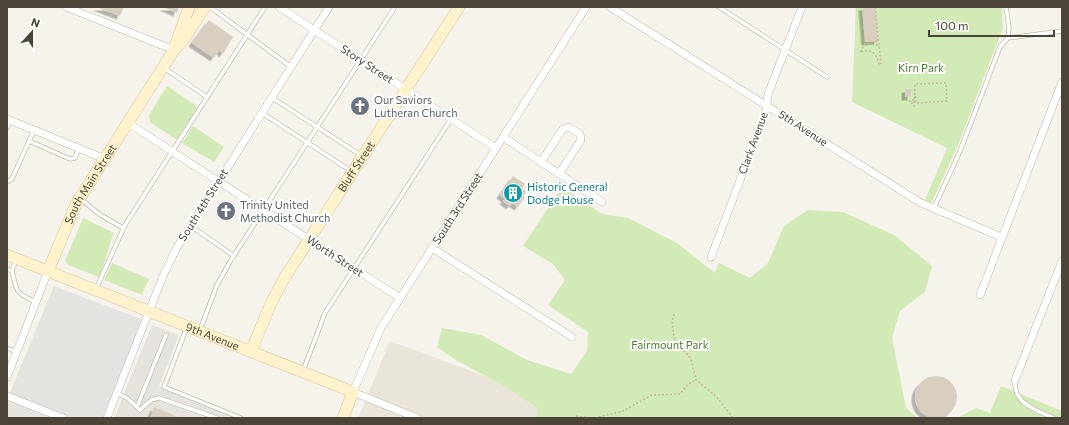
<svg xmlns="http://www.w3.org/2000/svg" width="1069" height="425" font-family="Commissioner,sans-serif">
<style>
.residential{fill:#eae5da}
.industrial{fill:#e6e2dd}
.green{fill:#d2eab5}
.parking{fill:#e5e3e0}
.building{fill:#d8cfc1;filter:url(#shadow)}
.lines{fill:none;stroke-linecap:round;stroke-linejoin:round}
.lane-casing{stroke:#c2bbae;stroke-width:5}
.street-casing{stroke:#c2bbae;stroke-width:8}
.secondary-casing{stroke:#d6c79b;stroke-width:12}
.path{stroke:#c4b79f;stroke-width:1.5;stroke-dasharray:2 2;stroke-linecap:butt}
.lane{stroke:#fff;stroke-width:3.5}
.street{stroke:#fff;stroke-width:7}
.secondary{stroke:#fff3cd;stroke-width:11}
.labels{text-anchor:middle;stroke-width:4;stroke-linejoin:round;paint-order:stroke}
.street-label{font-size:11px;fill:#4b4439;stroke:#fff}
.park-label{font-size:11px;fill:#4a7f2a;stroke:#fff}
.worship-label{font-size:11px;fill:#5b616d;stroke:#fff;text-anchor:start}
.culture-label{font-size:11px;fill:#0d838f;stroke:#fff;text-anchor:start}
</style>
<defs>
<filter id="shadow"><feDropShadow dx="-3.5" dy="3.5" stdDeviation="0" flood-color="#0004"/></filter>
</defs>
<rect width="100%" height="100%" fill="#f6f3ec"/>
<path class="residential" d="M390 341 599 418H358Z"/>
<path class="industrial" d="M152 325 179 335 159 386 235 418H114Z"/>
<path class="green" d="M856 7H1002L1003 28 958 145 929 208 923 205 947 148 852 102Z
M167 86 198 107 177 140 150 122 149 115Z
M193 126 224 147 214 162 182 143Z
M562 187 602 214 628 218 677 243 715 273 719 263 750 278 768 263 784 226 808 210 843 212 894 235 932 266 925 292 900 311 892 337 906 408 917 418H537L538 408 504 386 454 359 437 347 442 328 481 335 527 360 571 374 587 351 588 332 548 305 565 280 553 264 523 246Z
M83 218 114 233C107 249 106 262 99 277L68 265 65 261Z
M112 263 149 279 142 295 104 280Z
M1001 386 1062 411V418H957L976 408 990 413Z"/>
<path class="parking" d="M54 286 146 321 106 418H7V400Z"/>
<path class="building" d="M96 7H124L120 16Z
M163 7H179L177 13Z
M862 7H875L878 41 865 42Z
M209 20 233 37 223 54 219 50 214 58 192 43Z
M905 89H911V97H905Z
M513 176 525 184 522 189 526 191 523 196 525 197 518 207 512 203 510 206 503 201 505 199 500 195Z
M915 397a21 21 0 1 1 42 0a21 21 0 1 1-42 0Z
M154 407 180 418H150Z"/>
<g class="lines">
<g class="lane-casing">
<path id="lane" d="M210 7 291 67
M719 7 827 77
M1006 7 1009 27 1008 38
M164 68 207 97
M271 97 362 156
M262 113 351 171
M7 128 10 120
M29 141 70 159 75 158 79 148
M7 182 12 179 34 130
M81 199 99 214 123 228
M934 208 960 151 1000 47 1008 38 1062 31
M191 226 234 256
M7 269 12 271 16 260
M12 271C17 292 15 293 36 302
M96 289 125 225 265 7
M187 327 164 387 241 418
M200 330 217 285 231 260 395 7
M7 348 17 352
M303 371 325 313 451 119
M1015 380C1013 404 1036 410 1054 418
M117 393 127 398 140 410 151 400 159 398 217 418
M137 407 166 335"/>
</g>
<g class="street-casing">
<g id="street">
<path d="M66 7 174 50"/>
<path d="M279 7 496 148"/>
<path d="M610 7 921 203 1001 237"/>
<path d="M7 119 105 159"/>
<path d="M128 123 400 298"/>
<path d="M503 137 602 202"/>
<path d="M541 162 563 129 569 127 580 134 581 140 559 174"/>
<path d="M432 248 572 337"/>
<path d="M711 257 766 112 768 94 802 7"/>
<path d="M980 295 1062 82"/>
<path d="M7 377 48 271"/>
<path d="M1015 380 1062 261"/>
<path d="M7 396 63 418"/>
<path d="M107 418 163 276 176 249 329 7"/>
<path id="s1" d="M417 418 353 392 381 328 586 7"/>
</g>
</g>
<g class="secondary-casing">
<g id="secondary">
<path d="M175 46 189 7"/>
<path id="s2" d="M7 255 353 392 343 418"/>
<path id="s3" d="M48 271 76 204 174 50 184 39 205 7"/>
<path id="s4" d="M251 351 272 301 285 277 459 7"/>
</g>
</g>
<path class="path" d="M875 7 881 64
M861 52 864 44 876 41 877 46H879
M861 52C871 48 877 54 879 64H881
M914 100H910V103H914
M914 107 915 84 946 83 947 101 916 103 915 93
M674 314 672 321 674 338 691 359 696 380 716 396 733 418
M576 416 591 418
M595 418 623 411 652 395 680 394 688 384 696 380"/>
<use href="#lane" class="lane"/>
<use href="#street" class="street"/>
<use href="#secondary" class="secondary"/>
</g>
<defs>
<g id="church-disc" transform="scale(1)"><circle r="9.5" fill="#6b7280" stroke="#fff"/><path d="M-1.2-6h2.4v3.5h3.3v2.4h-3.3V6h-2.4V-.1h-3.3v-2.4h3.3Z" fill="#fff"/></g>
<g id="building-disc" transform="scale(1)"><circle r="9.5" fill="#0f9aa8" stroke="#fff"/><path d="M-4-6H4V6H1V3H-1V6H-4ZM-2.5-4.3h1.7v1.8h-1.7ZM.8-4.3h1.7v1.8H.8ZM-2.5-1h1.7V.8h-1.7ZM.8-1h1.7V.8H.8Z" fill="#fff"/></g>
</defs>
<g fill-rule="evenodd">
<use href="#church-disc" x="360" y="106"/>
<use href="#building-disc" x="513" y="193"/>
<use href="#church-disc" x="226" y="211"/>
</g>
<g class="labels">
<g class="street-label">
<text transform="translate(367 64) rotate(33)" y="4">Story Street</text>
<text transform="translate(803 128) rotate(33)" y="4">5th Avenue</text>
<text transform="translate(753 143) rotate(-70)" y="4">Clark Avenue</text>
<text dy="4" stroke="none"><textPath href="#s4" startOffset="213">Bluff Street</textPath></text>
<text dy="4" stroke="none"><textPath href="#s3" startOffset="97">South Main Street</textPath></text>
<text transform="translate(203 205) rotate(-58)" y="4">South 4th Street</text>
<text dy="4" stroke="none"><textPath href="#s1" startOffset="281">South 3rd Street</textPath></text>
<text transform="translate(335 256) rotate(33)" y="4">Worth Street</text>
<text dy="4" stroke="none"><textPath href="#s2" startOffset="221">9th Avenue</textPath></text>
</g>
<g class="park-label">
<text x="921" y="72">Kirn Park</text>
<text x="670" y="349">Fairmount Park</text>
</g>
<g class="worship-label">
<text x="374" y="104">Our Saviors<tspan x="374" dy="13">Lutheran Church</tspan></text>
<text x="240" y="209">Trinity United<tspan x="240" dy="13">Methodist Church</tspan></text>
</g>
<g class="culture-label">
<text x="527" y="191">Historic General<tspan x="527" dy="13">Dodge House</tspan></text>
</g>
</g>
<rect width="1069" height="425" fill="none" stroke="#4b4439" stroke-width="16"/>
<g transform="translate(32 32) rotate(21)" stroke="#ffffff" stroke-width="3" paint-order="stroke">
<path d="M0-3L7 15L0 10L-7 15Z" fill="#4b4439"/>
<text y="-6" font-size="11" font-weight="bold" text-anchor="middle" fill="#4b4439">N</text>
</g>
<path d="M929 30v6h125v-6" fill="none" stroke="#4b4439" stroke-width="2"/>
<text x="935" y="30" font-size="12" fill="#4b4439" stroke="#ffffff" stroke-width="3" paint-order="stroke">100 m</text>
</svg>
